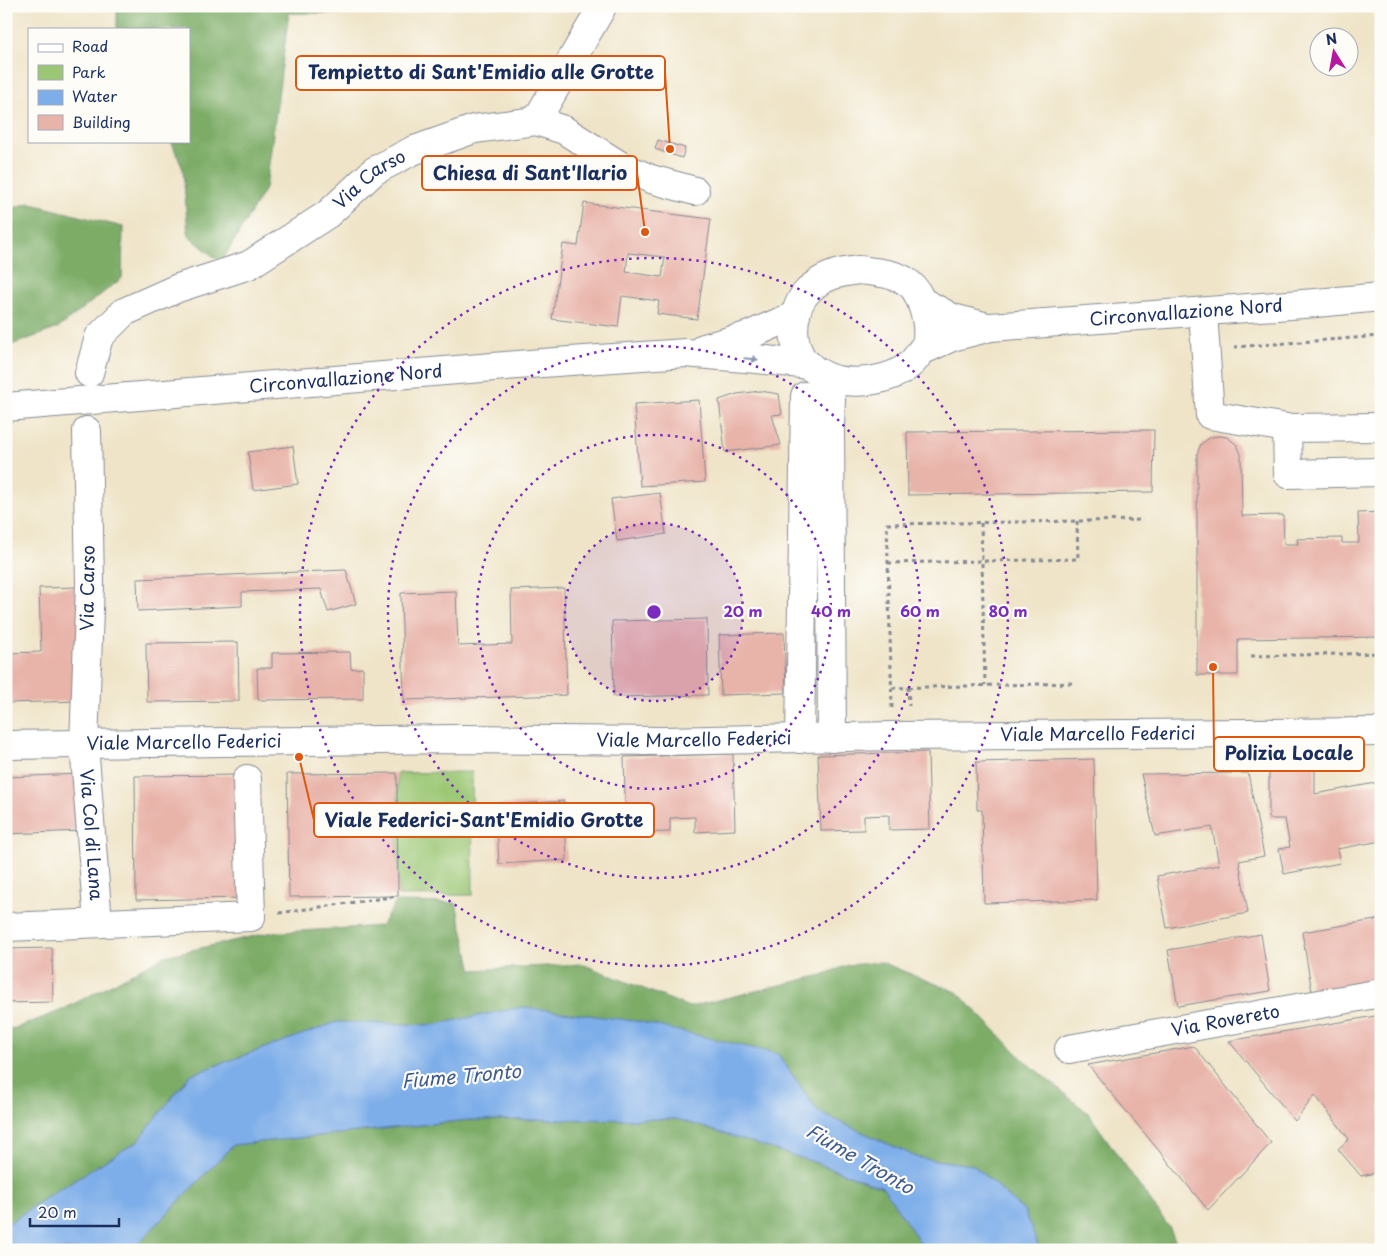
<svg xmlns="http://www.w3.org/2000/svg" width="1387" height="1256" font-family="'Playpen Sans',sans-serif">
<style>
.green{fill:#9bc774;stroke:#5b7b69}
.forest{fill:#7cac66;stroke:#4c6e62}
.water{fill:#7eaee9;stroke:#4c6ea4}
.building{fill:#e8b3a9;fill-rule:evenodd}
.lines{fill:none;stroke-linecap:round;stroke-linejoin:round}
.minor-casing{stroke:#858a93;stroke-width:30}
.major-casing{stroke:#858a93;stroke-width:30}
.path{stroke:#858a93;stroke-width:3;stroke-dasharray:4 4;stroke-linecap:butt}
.minor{stroke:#fff;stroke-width:28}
.major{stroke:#fff;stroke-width:28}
.oneway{fill:#8d97ae}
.ring{fill:none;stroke:#7b2cbf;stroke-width:2.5;stroke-dasharray:2.5 5}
.labels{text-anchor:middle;stroke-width:4.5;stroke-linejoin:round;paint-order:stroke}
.street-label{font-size:18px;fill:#1b2f5e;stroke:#fdfcf7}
.water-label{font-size:19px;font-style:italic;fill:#3e5b8f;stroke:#fdfcf7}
.centre{fill:#7b2cbf;stroke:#fdfcf7;stroke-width:2.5}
.ring-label{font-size:15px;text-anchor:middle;font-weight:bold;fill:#7b2cbf;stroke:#fdfcf7;stroke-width:4.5;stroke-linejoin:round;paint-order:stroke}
.leader{fill:none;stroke:#de5710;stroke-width:2}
.callout-dot{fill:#de5710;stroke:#fdfcf7;stroke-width:2}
.callout{fill:#fdfcf7;stroke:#de5710;stroke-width:2}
.callout-label{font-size:19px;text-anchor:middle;font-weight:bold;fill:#1b2f5e}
</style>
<rect width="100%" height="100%" fill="#fdfcf7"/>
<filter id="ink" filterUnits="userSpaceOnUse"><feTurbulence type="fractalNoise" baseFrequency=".02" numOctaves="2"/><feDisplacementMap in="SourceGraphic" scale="10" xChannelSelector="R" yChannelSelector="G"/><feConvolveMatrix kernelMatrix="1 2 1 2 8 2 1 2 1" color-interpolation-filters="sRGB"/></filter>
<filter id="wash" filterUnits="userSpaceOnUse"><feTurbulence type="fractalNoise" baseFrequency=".0096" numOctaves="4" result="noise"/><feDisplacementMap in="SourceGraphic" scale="20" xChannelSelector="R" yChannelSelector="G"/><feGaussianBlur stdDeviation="1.12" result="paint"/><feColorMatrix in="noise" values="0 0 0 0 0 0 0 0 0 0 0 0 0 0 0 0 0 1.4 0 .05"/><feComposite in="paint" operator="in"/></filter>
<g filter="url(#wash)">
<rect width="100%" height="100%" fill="#efe4c8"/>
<path class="green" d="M472 772 473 895 398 896 397 773Z"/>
<path class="forest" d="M117 6H354L353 14 289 13 266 187 221 263 188 235 183 169 171 141H189V29H117Z
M28 203 123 227 122 278 58 328 6 347V211Z
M396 902 456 903 472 970 582 964 689 1007 822 975 848 965 881 962 908 973 957 992 1025 1061 1088 1113 1169 1227 1180 1250H1040L1024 1211 973 1165 919 1158 818 1112 778 1054 522 1007 432 1025 337 1022 190 1075 138 1141 53 1193 6 1225V1029L16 1028 62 1010 165 956 268 933 381 926Z
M677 1119 814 1162 884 1188 925 1250H132L233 1145 468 1120Z"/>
<path class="water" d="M522 1007 636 1021 778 1054 818 1112 919 1158 973 1165 1024 1211 1040 1250H925L883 1187 814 1162 677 1119 468 1120 233 1145 132 1250H6V1225L53 1193 138 1141 190 1075 337 1022 432 1025Z"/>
<g id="blocks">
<path class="building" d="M658 140 685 148 682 158 655 149Z
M429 159 456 163 451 191 424 187Z
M584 203 711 219 697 319 657 314 659 301 622 296 618 327 552 319 563 244 578 246ZM628 253 665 257 662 277 626 272Z
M760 391 779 394 782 414 772 415 781 445 725 452 719 400 737 394Z
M699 400 705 482 640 486 634 404Z
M1154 430 1153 492 908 495 907 432Z
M1219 436 1227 437 1237 445 1241 454 1242 516 1283 515 1284 544H1298L1297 539 1342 538V543H1359L1358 513 1381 512V637L1238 639V675H1197V454L1201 444 1211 437Z
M293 446 298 484 253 490 248 452Z
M660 493 666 534 617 541 611 499Z
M346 570 356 604 328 612 321 589 242 592V606L138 611 137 579Z
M81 587 83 701 6 703V653L41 652 39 588Z
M564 588 567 695 404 700 401 593 456 591 458 646 512 644 511 590Z
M707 619 708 695 614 697 612 621Z
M784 633 786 693 721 695 719 635Z
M238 642 239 701 147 702 146 643Z
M350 652 351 669 363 668V699L258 700 257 668H272V653Z
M928 752 930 829 889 830V815L864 816V830L821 831 818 755Z
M733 754 735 830 695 832V817L670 818V832L626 833 624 757Z
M1094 759 1097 900 984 903 982 810H977L976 762Z
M1269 763H1315V794L1381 782V841L1337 849 1340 863 1284 874 1279 849 1290 847 1285 819H1269Z
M397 773 398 896 289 897 287 774Z
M1248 773 1264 856 1239 861 1248 913 1167 928 1157 876 1219 865 1212 827 1155 836 1141 774Z
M80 774 82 831 6 834V777Z
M244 775 245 898 136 900 135 776Z
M564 801 567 860 499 864 496 805Z
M1381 919V981L1312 992 1302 932Z
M1261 934 1270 991 1178 1006 1168 950Z
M52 948 53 1002 6 1003V949Z
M1381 1015V1172L1361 1176 1338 1149 1349 1139 1315 1095 1295 1121 1229 1041Z
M1194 1046 1271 1143 1208 1210 1088 1065Z"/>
</g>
</g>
<g filter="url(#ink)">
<use href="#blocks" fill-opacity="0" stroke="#858a93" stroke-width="1"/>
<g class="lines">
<g class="minor-casing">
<g id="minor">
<path d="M536 121 601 9 598 6"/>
<path d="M1203 312 1210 415 1287 428 1381 427"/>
<path id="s1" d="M89 373 99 337 124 312 178 288 249 265 328 214 374 171 412 151 474 129 536 121 564 130 621 166 651 179 695 191"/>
<path d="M828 377 831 400 830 426 832 738"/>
<path d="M1287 428 1288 474 1381 472"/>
<path id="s2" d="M87 431 90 583 84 744 98 923"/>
<path d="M800 739 805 396"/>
<path id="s3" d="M6 745 457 739 663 741 893 736 1381 732"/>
<path d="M6 927 251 917 247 779"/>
<path id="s4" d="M1069 1049 1381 993"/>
</g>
</g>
<g class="major-casing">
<g id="major">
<path d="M859 270C874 272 895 273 907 282 917 288 921 300 924 311 927 320 928 330 927 340 926 345 922 350 919 354 903 379 865 385 837 380 824 377 806 367 800 355 790 336 793 306 808 291 822 276 840 272 859 270Z"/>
<path d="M921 301 953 318 988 327"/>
<path d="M704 348 747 336 796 315"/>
<path id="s5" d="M921 351 952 337 991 327 1316 303 1381 297"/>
<path id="s6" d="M6 407 542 363 685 353 757 359 809 365"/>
</g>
</g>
<path class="path" d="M1234 347 1380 336
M981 523 985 685
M888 563 1078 559 1077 521
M1251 656 1381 653
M908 687 909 706
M892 688 1074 683
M892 708 887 524 1143 520
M279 913 398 896"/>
<use href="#minor" class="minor"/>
<use href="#major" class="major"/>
</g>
<defs><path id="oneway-solid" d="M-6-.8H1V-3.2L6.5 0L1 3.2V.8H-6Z" transform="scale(1.25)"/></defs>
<use class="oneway" href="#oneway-solid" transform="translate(751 359) rotate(5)"/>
</g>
<circle cx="654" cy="612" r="89" fill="#7b2cbf" fill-opacity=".12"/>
<g class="ring">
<circle cx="654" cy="612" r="89"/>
<circle cx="654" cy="612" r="177"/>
<circle cx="654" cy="612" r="266"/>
<circle cx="654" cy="612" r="354"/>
</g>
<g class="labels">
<g class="street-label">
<text dy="6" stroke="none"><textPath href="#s1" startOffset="355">Via Carso</textPath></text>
<text dy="6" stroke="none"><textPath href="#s5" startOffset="270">Circonvallazione Nord</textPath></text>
<text dy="6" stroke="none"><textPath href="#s6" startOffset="341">Circonvallazione Nord</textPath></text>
<text transform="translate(88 588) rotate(-89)" y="6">Via Carso</text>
<text dy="6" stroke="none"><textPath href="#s3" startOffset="1092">Viale Marcello Federici</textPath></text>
<text dy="6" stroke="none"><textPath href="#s3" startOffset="688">Viale Marcello Federici</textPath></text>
<text dy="6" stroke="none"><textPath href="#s3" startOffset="178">Viale Marcello Federici</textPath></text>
<text dy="6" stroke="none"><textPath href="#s2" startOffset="404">Via Col di Lana</textPath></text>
<text dy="6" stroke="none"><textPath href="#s4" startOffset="159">Via Rovereto</textPath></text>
</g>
<g class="water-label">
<text transform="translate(461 1076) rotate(-5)" y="7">Fiume Tronto</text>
<text transform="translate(860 1159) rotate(30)" y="7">Fiume Tronto</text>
</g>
</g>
<circle cx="654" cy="612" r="8" class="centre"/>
<g class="ring-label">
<text x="743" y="617">20 m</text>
<text x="831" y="617">40 m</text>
<text x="920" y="617">60 m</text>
<text x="1008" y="617">80 m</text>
</g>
<path class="leader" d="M670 149L665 73M645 232L637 173M1213 667L1214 754M299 757L314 820"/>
<g class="callout-dot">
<circle cx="670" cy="149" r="5"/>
<circle cx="645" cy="232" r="5"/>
<circle cx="1213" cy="667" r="5"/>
<circle cx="299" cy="757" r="5"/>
</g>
<g class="callout">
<rect x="296" y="56" width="369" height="34" rx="5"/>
<rect x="422" y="156" width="215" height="34" rx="5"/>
<rect x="1214" y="737" width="150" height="34" rx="5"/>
<rect x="314" y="803" width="340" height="34" rx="5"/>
</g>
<g class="callout-label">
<text x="481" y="79">Tempietto di Sant'Emidio alle Grotte</text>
<text x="530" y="180">Chiesa di Sant'Ilario</text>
<text x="1289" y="760">Polizia Locale</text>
<text x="484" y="827">Viale Federici-Sant'Emidio Grotte</text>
</g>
<rect width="1387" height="1256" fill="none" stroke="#fdfcf7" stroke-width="25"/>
<rect x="28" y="28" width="162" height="115" fill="#fdfcf7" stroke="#a3aaba"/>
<rect x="38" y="44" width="25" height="8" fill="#ffffff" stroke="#a3aaba"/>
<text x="72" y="52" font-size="15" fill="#1b2f5e">Road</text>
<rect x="38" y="65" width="25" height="15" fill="#9bc774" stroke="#a3aaba"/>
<text x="72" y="78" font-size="15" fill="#1b2f5e">Park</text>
<rect x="38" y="90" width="25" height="15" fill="#7eaee9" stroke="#a3aaba"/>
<text x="72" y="102" font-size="15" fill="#1b2f5e">Water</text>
<rect x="38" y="115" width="25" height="15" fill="#e8b3a9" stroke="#a3aaba"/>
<text x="72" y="128" font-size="15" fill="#1b2f5e">Building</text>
<g transform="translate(1334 52) rotate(349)"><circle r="24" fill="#fdfcf7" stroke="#a3aaba"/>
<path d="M0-4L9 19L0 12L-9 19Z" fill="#b5179e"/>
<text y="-8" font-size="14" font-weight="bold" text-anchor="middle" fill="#1b2f5e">N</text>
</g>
<path d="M30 1218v8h89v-8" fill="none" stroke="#1b2f5e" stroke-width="2.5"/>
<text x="38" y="1218" font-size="15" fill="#1b2f5e" stroke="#fdfcf7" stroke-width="4" paint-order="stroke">20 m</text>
</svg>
